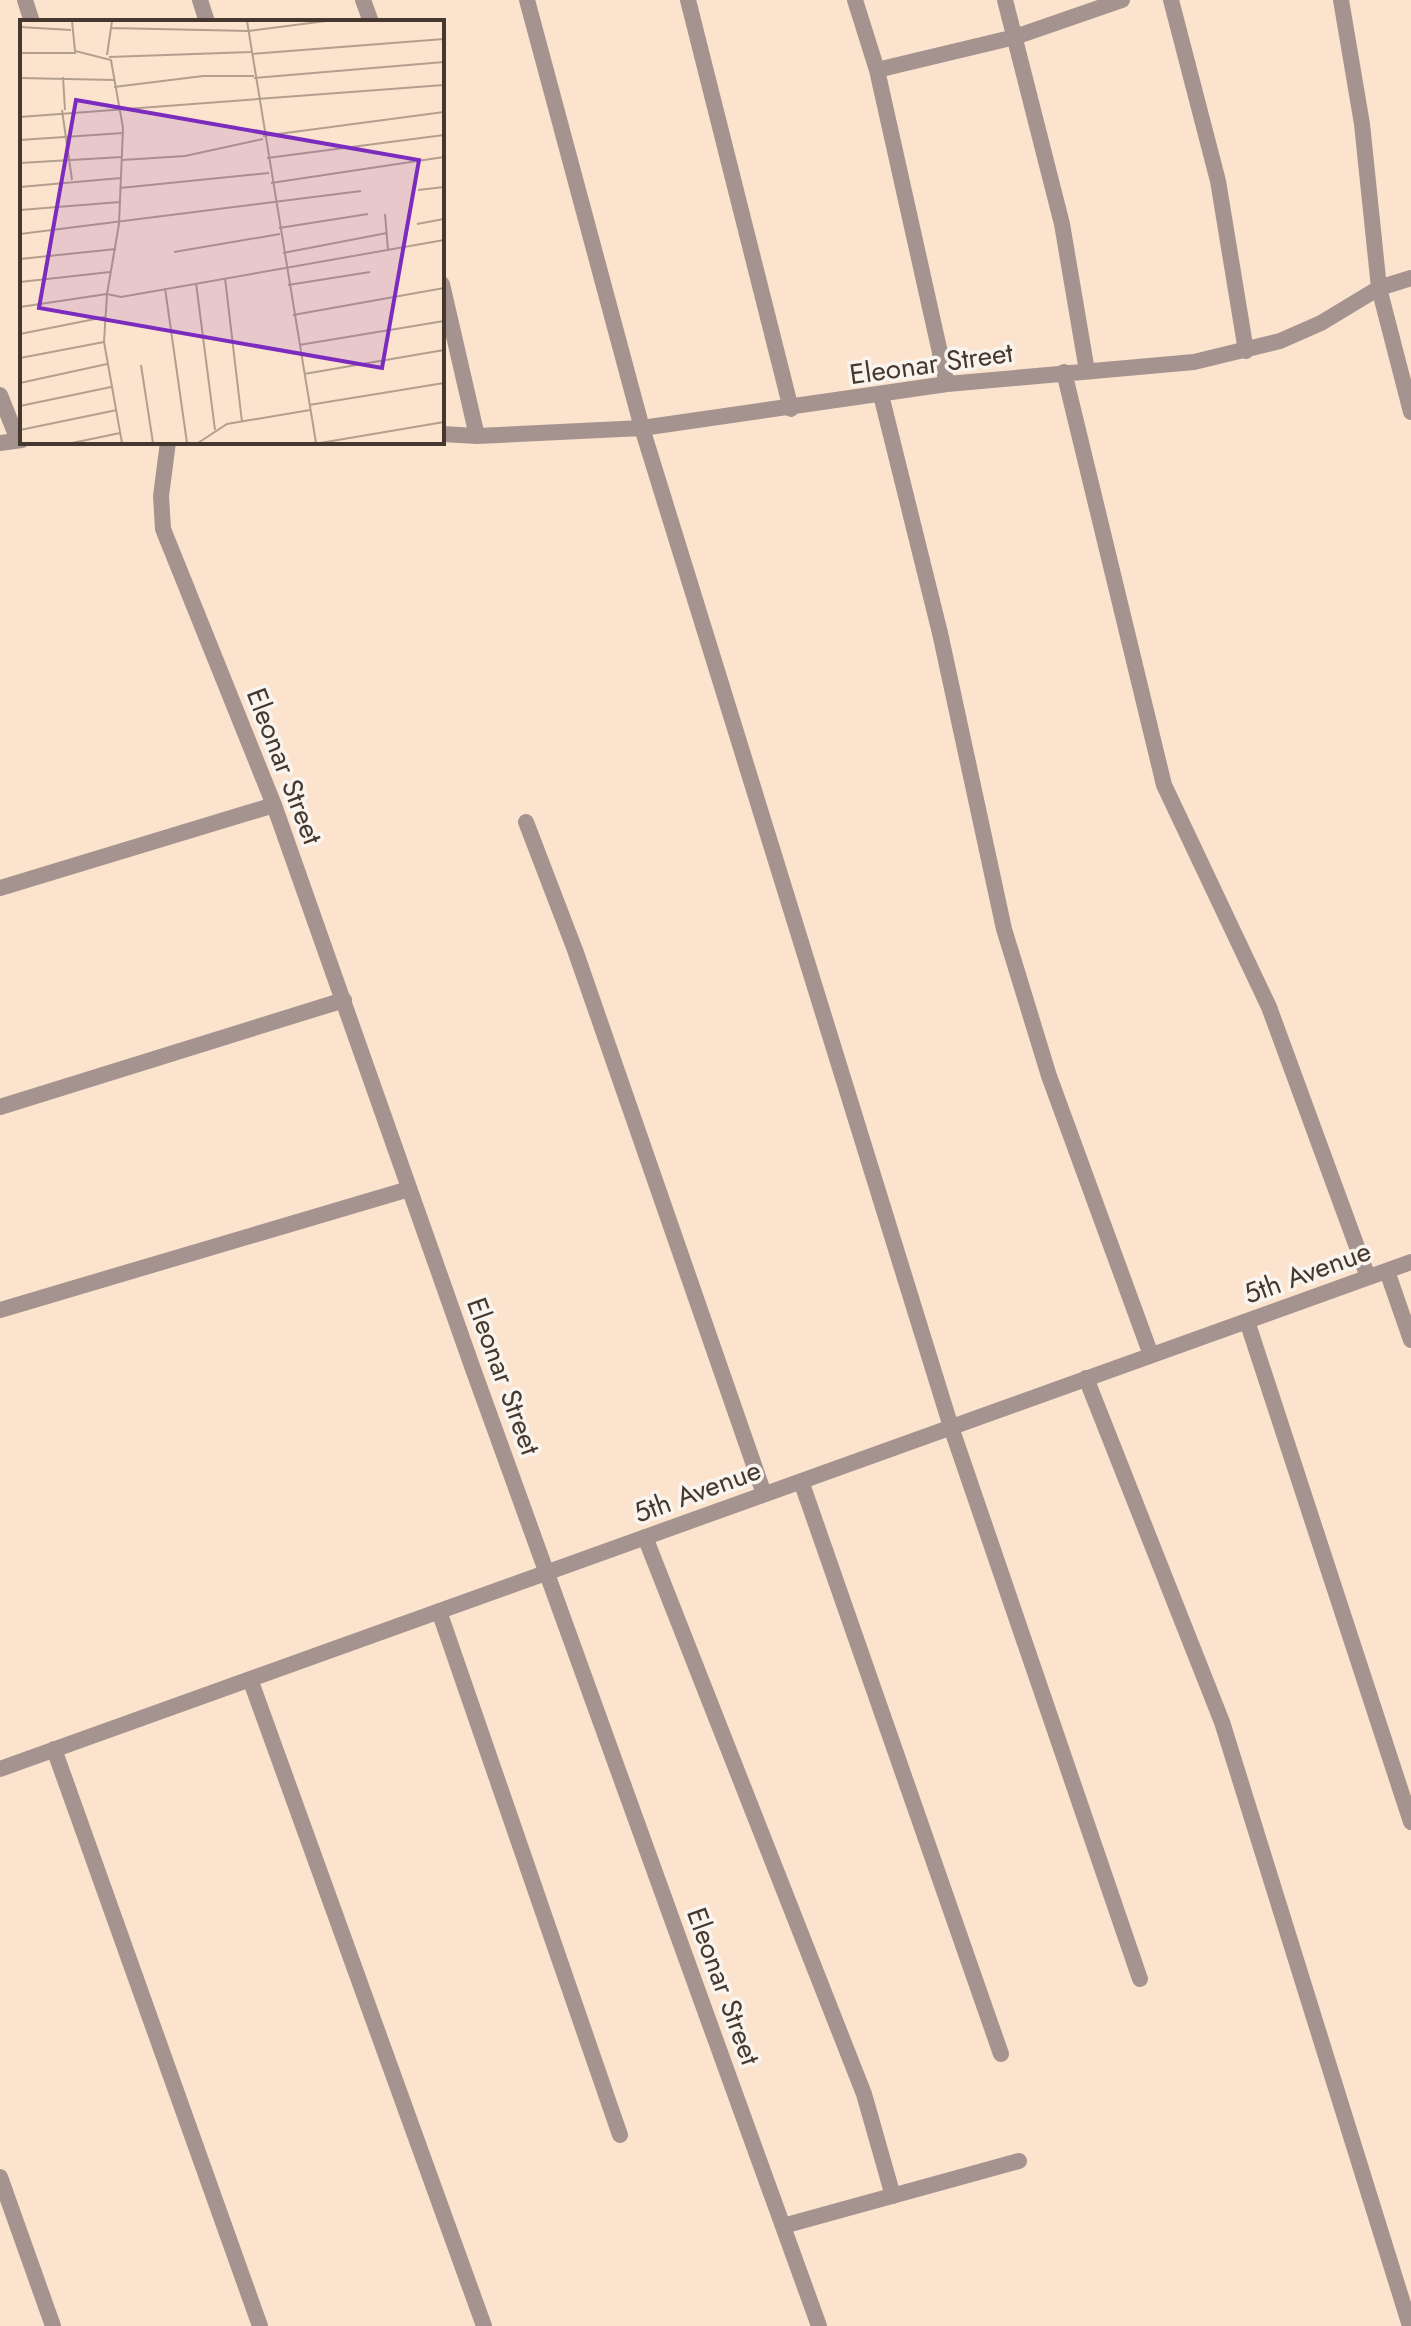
<svg xmlns="http://www.w3.org/2000/svg" width="1411" height="2326" font-family="Jost,sans-serif">
<style>
.lines{fill:none;stroke-linecap:round;stroke-linejoin:round}
.street{stroke:#a4938e;stroke-width:16}
.labels{text-anchor:middle;stroke-width:7;stroke-linejoin:round;paint-order:stroke}
.street-label{font-size:28px;fill:#45392f;stroke:#faf4ee}
.inset-road{fill:none;stroke:#b39f8e;stroke-width:2}
.view{fill:#7b2cbf;fill-opacity:0.15;stroke:#7b2cbf;stroke-width:4}
.inset-edge{fill:none;stroke:#45392f;stroke-width:4}
</style>
<rect width="100%" height="100%" fill="#fce3ce"/>
<g class="lines">
<path class="street" d="M25 0 32 22
M200 0 207 22
M363 0 371 22
M527 0 642 428 951 1427 1140 1979
M688 0 791 409
M855 0 877 70 947 384
M1005 0 1062 224 1087 371
M1171 0 1218 181 1246 351
M1341 0 1362 124 1379 288 1411 412
M877 70 1015 37 1122 0
M442 284 477 436
M1064 372 1164 785 1269 1007 1368 1277
M0 395 18 440
M881 395 940 633 1004 929 1049 1076 1151 1355
M442 434 477 436 642 428 947 384 1194 362 1280 341 1321 323 1379 288 1411 278
M168 442 161 496 163 529 274 805 473 1369 819 2326
M0 443 22 440
M526 822 575 950 764 1494
M0 888 274 805
M0 1107 344 1000
M1387 1271 1411 1340
M0 1310 409 1189
M1247 1321 1411 1822
M1086 1378 1222 1722 1410 2326
M801 1481 1001 2054
M645 1537 864 2094 893 2196
M439 1611 620 2135
M250 1679 484 2326
M54 1749 260 2326
M0 1769 1411 1262
M0 2177 53 2326
M783 2226 1019 2161"/>
</g>
<g class="labels">
<g class="street-label">
<text transform="translate(931 363) rotate(-8)" y="10">Eleonar Street</text>
<text transform="translate(285 766) rotate(69)" y="10">Eleonar Street</text>
<text transform="translate(1307 1272) rotate(-20)" y="10">5th Avenue</text>
<text transform="translate(504 1376) rotate(70)" y="10">Eleonar Street</text>
<text transform="translate(697 1491) rotate(-20)" y="10">5th Avenue</text>
<text transform="translate(724 1986) rotate(70)" y="10">Eleonar Street</text>
</g>
</g>
<g transform="translate(20 20)">
<rect width="424" height="424" fill="#fce3ce"/>
<path class="inset-road" d="M52 1 55 31 91 40 103 108 99 204 87 274 101 277 424 220M227 1 296 423M0 7 51 10M91 8 229 11 306 1M0 33H56M232 34 424 19M87 35 92 1M89 37 231 32M43 57 45 90M0 58 94 60M234 58 424 42M94 67 183 56H234M42 90 52 160M0 97 424 65M243 116 424 92M0 120 103 113M247 138 424 115M102 140 165 136 243 119M0 143 102 137M251 163 424 137M0 167 101 158M100 168 249 153M398 170 424 167M0 190 100 182M365 194 368 230M397 204 424 199M259 208 348 194M0 214 341 171M154 232 260 214M263 233 367 213M0 239 96 229M205 258 222 402M0 262 90 252M176 263 195 410M268 265 350 252M145 268 167 423M0 287 87 274 84 322 102 423M273 295 424 268M0 314 85 297M279 325 424 301M0 338 84 322M121 345 133 423M284 354 424 330M0 363 87 344M289 385 424 363M0 386 91 367M0 410 97 390M52 423 100 413M178 423 207 404 290 390M300 423 424 402"/>
<path class="view" d="M56 80 399 140 362 348 19 288Z"/>
<rect width="424" height="424" class="inset-edge"/>
</g>
</svg>
